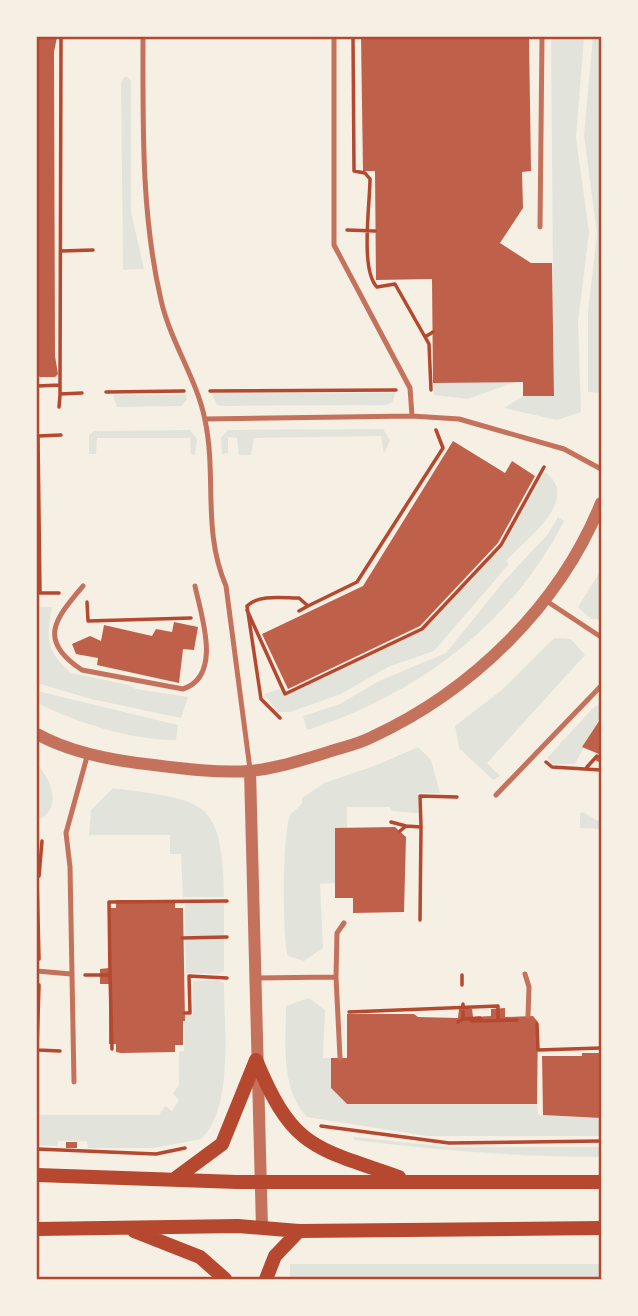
<svg xmlns="http://www.w3.org/2000/svg" width="638" height="1316" font-family="'Zilla Slab',serif">
<style>
.green{fill:#e2e4dc}
.building{fill:#bf614a}
.lines{fill:none;stroke-linecap:round;stroke-linejoin:round}
.path{stroke:#b5482f;stroke-width:3.5}
.service{stroke:#c5725c;stroke-width:5}
.tertiary{stroke:#c5725c;stroke-width:12}
.secondary{stroke:#b5482f;stroke-width:14}
.neatline{fill:none;stroke:#b5482f;stroke-width:2.5}
</style>
<rect width="100%" height="100%" fill="#f6efe4"/>
<path class="green" d="M551 37H584L576 138 589 232 578 322 581 412 557 420 504 408 523 396 554 395Z
M593 37H601V393L588 392V311L597 234 584 135Z
M124 77H128L131 81V212L144 269 123 270 121 83Z
M515 382 468 399 434 395V383Z
M395 393 393 402 386 405 223 406 217 405 212 394Z
M113 395H186L187 400 181 406 117 407Z
M383 429 390 440 384 454 381 436 254 438 251 455H239L237 438 228 437V453L222 454 221 438 228 430Z
M190 430 197 439 195 455 191 454 190 438H97L96 454H89V435L94 431Z
M545 472C583 500 522 542 506 561L509 564 434 651 388 667 341 694 290 712H278L264 694 280 689 285 696 424 630 502 548Z
M558 517 564 521C511 625 417 695 307 730L303 716 340 704 379 681 446 653 504 581 548 534Z
M601 570V619H591L578 607Z
M37 607H52C46 638 46 651 71 673L129 685 136 689 188 697 181 718 91 699 37 683Z
M554 638 571 639 585 655 487 763 500 776 493 780 459 748 455 726 502 690Z
M37 691 178 725 176 740C130 740 78 723 37 703Z
M601 703V715L575 764H553L547 758 593 708Z
M418 747 431 760 440 793H418V813L391 811 390 807H347V828H335V883L320 884 323 948 304 961 288 956C282 940 282 827 291 814 293 812 299 807 302 803V798L324 783 377 765Z
M37 764C50 778 63 807 40 819H37Z
M113 788C203 801 223 796 224 897H183L181 854H170V835H89L91 810Z
M583 812 601 823V829L580 828V813Z
M185 903H224V971L218 974 186 973Z
M218 980 224 983C224 1027 234 1108 201 1139L154 1148H88L87 1141H58V1146L37 1145V1115H159L165 1106 172 1111 179 1100 173 1094 179 1084V1052L184 1051 185 1016 193 1015V981Z
M309 998 325 1010 323 1058H331V1088L347 1104H537L538 1115 601 1118V1136H427L307 1117C280 1088 286 1043 286 1006Z
M354 1137 450 1147H601V1157C518 1157 436 1150 354 1140Z
M290 1264H601V1279H290Z"/>
<path class="building" d="M37 37H57L54 52 55 356 58 374 55 377H40L37 374Z
M361 37H529L531 171 522 172 523 208 500 243 531 263H552L554 396H523V382L433 383 432 279 376 280 375 171H363Z
M453 441 505 473 512 461 535 476 498 543 420 626 288 689 262 634 363 586Z
M174 622 198 627 194 650 183 649 179 683 97 665 98 658 76 654 72 644 90 636 101 641 104 625 152 636 156 629 172 632Z
M601 718V763L595 760 599 754 582 747Z
M395 827 406 837 404 912 353 913V898H335V828Z
M116 900H175V908H183L185 1021H183V1045H175V1052L121 1053 116 1052V1044H109V984H100V969L109 968V908H116Z
M505 1008V1017L533 1016 538 1022 537 1104H347L331 1088V1058H347V1014H414L418 1017 458 1018 459 1009H472L473 1017 491 1016V1009Z
M582 1053H601V1118L543 1115 542 1056H582Z
M66 1142H77V1148H66Z"/>
<g class="lines">
<path class="path" d="M353 37 354 171 365 173 370 179C370 204 360 270 377 287L395 284 429 344 431 390
M347 230 375 231
M61 251 93 250
M425 337 433 332
M60 385 61 37
M37 386 60 385V394L82 393
M210 391 396 390
M106 392 184 391
M59 407 60 395
M59 593H40L38 436 61 435
M87 602 88 621 191 618
M247 610 285 694 422 629 501 545 544 467
M299 611 308 606
M280 718 261 699 247 606C258 594 284 598 299 598L308 606 357 582 443 448 436 430
M546 762 552 767 601 770
M587 767 597 756
M391 822 406 826
M400 831 406 826 421 827 420 796 457 797
M37 876 39 959
M39 876 42 841
M420 920 421 827
M182 938 227 937
M85 975H110L112 1049
M110 975 109 902 227 901
M462 975V985
M349 1012 498 1006V1020
M185 1013H190L189 976 227 978
M463 1019 480 1018 482 1021
M470 1019 472 1021 517 1020
M458 1022 463 1019V1004
M537 1024 538 1050 601 1048
M37 1050 39 985
M38 1050 60 1051
M321 1126 449 1143 601 1141
M37 1149 156 1154 185 1148"/>
<path class="service" d="M143 37C143 125 141 214 161 300 170 341 197 379 205 420 217 477 202 530 226 586L250 769
M334 37V245L410 388 412 416
M540 227 542 37
M205 419 412 416 459 419 564 449 601 469
M83 586C56 618 36 640 82 670L183 689C223 676 201 615 195 586
M545 600 601 637
M496 795 601 686
M37 971 71 974
M525 974 529 987 528 1016
M336 977 340 1058
M256 978 336 977 337 933 344 923
M74 1082 70 867 66 833 88 753"/>
<path class="tertiary" d="M37 734C71 753 115 761 154 765 185 769 218 773 249 771 274 769 298 761 322 754 338 748 357 745 372 737 472 691 560 605 601 503
M250 771 262 1228"/>
<path class="secondary" d="M256 1060C293 1149 313 1147 399 1177
M37 1175 237 1182H601
M176 1178 222 1144 256 1060
M37 1229 238 1226 299 1231 601 1228
M134 1231 200 1257 225 1279
M266 1279 275 1256 299 1231"/>
</g>
<rect width="638" height="1316" fill="none" stroke="#f6efe4" stroke-width="77"/>
<rect x="38" y="38" width="562" height="1240" class="neatline"/>
</svg>
